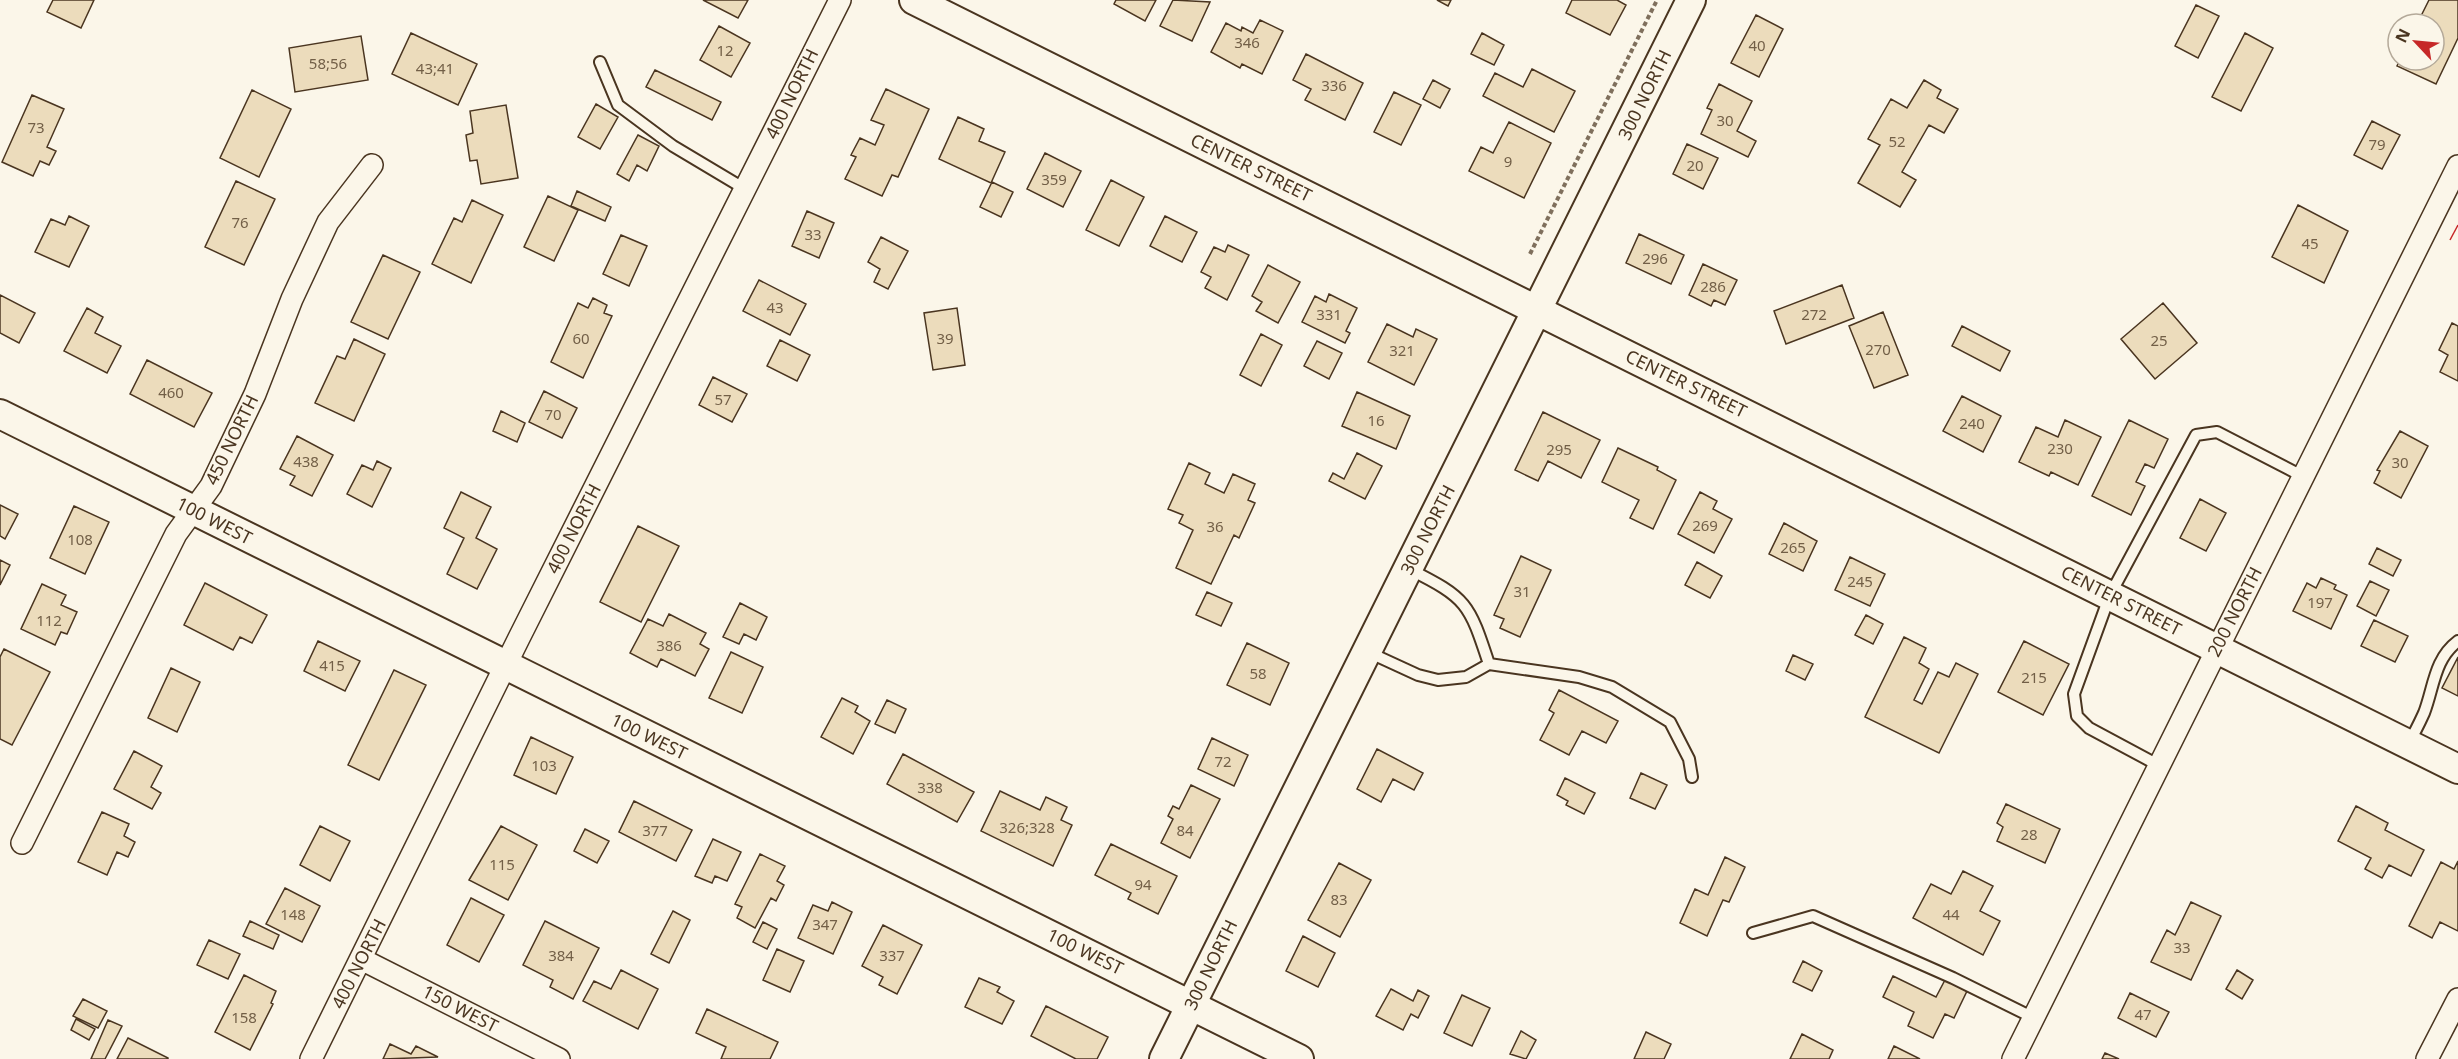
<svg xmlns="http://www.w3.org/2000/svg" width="2458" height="1059" font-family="'Noto Sans',sans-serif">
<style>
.building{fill:#ecdcbc;stroke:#4a3520;stroke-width:1.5}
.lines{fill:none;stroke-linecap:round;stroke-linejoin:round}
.lane-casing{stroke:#4a3520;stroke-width:14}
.street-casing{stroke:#4a3520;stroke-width:24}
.secondary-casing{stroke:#4a3520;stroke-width:32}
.path{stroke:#7f6f5c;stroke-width:4;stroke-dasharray:4.5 3;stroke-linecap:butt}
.lane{stroke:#fbf6e9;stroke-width:10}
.street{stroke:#fbf6e9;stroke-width:21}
.secondary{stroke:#fbf6e9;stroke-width:28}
.power{stroke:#c62828;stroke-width:1.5;stroke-dasharray:21 4.5 3 4.5;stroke-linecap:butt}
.labels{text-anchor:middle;stroke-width:4.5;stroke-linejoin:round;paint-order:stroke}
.number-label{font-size:15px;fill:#725f47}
.street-label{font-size:18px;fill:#4a3520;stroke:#fbf6e9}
</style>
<rect width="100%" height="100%" fill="#fbf6e9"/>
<path class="building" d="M53 0H94L81 28 47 12Z
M703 0H748L738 18Z
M1116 0H1156L1145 21 1114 4Z
M1173 0 1210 2 1192 41 1160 26Z
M1437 0H1451L1448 6Z
M1572 0H1617L1626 5 1610 35 1566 13Z
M2429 0H2458V38L2436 84 2397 66 2400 60H2434V24H2417Z
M2196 5 2219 16 2198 58 2175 46Z
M1756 15 1783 29 1759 77 1731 63Z
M1260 20 1283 31 1262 74 1242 64 1240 68 1211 52 1226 23 1241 31 1242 27 1253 33Z
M719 26 750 43 731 77 700 60Z
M411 33 477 64 458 105 392 74Z
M1482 33 1504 45 1494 65 1471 54Z
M2245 33 2273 48 2241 111 2212 97Z
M361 36 368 80 295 92 289 48Z
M1306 54 1363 83 1345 120 1305 100 1311 89 1293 80Z
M1532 69 1575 91 1554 132 1483 96 1495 73 1523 87Z
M655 70 721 102 712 120 646 87Z
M1433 80 1450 89 1440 108 1423 99Z
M1924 80 1941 90 1937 98 1958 109 1944 133 1929 125 1902 172 1916 180 1900 207 1858 183 1880 145 1868 139 1891 99 1907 108Z
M1719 84 1752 101 1737 131 1756 141 1748 157 1701 134 1712 110 1707 108Z
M886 89 929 109 898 177 892 175 882 196 845 179 856 157 851 155 860 138 875 145 884 125 871 120Z
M252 90 291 109 259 177 220 158Z
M1394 92 1421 105 1401 145 1374 132Z
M32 95 64 109 47 147 56 151 49 165 40 161 33 176 2 162Z
M596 104 618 117 600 149 578 137Z
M506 105 518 178 481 184 477 160 470 161 466 135 473 133 470 111Z
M958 117 984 129 979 141 1005 152 991 183 939 159Z
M2372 121 2400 135 2382 169 2354 155Z
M1509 122 1551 143 1524 198 1469 171 1481 147 1493 153Z
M638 135 659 146 647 171 637 165 629 181 617 174Z
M1687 144 1718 158 1703 189 1673 174Z
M1045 153 1081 171 1063 207 1027 189Z
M1111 180 1144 197 1119 246 1086 230Z
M236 181 275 199 244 265 205 247Z
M992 182 1013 192 1001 217 980 207Z
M577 191 611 207 605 221 571 206Z
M548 196 578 210 554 261 524 247Z
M472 200 503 215 471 283 432 264 454 218 462 222Z
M2298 205 2348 231 2324 283 2272 257Z
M807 211 834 223 819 258 792 246Z
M69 216 89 226 69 267 35 252 51 219 65 225Z
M1165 216 1197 232 1182 262 1150 246Z
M1639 234 1684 255 1671 284 1626 263Z
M621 235 647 246 629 286 603 274Z
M881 237 908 251 888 289 874 282 880 269 868 262Z
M1228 245 1249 255 1227 300 1205 288 1211 277 1201 272 1214 247 1225 252Z
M383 255 420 272 388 339 351 322Z
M1703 264 1737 280 1725 305 1714 300 1711 306 1689 295Z
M1268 265 1300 282 1278 323 1256 311 1262 302 1252 296Z
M759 280 806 304 790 335 743 311Z
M1842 285 1854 318 1786 344 1774 311Z
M1329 294 1357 308 1346 331 1350 333 1345 343 1302 322 1315 296 1326 302Z
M0 295 35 313 19 343 0 333Z
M593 298 607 305 604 313 612 316 583 378 551 362 578 303 588 308Z
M2163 303 2197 343 2155 379 2121 339Z
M87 308 103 317 95 333 121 346 107 373 64 351Z
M957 308 965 365 933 370 924 313Z
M1883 312 1908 375 1874 388 1849 326Z
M2452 323 2458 326V381L2440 372 2448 355 2439 350Z
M1387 324 1413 337 1416 329 1437 339 1414 385 1368 362Z
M1962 326 2010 351 2000 371 1952 346Z
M1261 334 1282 345 1261 386 1240 375Z
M354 339 385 354 354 421 315 403 337 356 345 359Z
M780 340 810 355 797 381 767 366Z
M1317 341 1342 353 1329 379 1304 366Z
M147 360 212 393 194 427 130 394Z
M713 377 747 394 732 422 699 405Z
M544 391 577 408 562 438 529 422Z
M1357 392 1410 416 1396 449 1342 426Z
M1962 396 2001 416 1983 452 1943 431Z
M501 411 525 423 517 442 493 431Z
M1543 412 1600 440 1581 478 1548 461 1538 481 1515 470Z
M2065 420 2101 437 2078 485 2051 472 2049 476 2019 462 2036 427 2058 437Z
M2129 420 2168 439 2154 468 2145 464 2136 482 2145 486 2131 515 2092 496Z
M2400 431 2428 446 2401 498 2374 483 2380 471 2377 470Z
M297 436 333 455 312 496 290 485 295 476 280 469Z
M1618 448 1658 467 1657 470 1676 480 1653 529 1630 518 1639 500 1602 482Z
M1357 453 1382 466 1365 499 1329 481 1333 473 1344 479Z
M377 461 391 468 372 507 347 494 362 465 373 470Z
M1189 463 1210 473 1205 484 1224 493 1233 474 1255 484 1248 500 1255 503 1239 538 1234 535 1211 584 1176 568 1193 530 1179 523 1183 515 1168 509Z
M461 492 491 507 476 538 497 549 477 589 447 574 464 538 444 528Z
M1700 492 1717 501 1713 509 1732 519 1714 553 1678 534Z
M2200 499 2226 513 2206 551 2180 538Z
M0 505 18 514 5 539 0 536Z
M74 506 109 522 85 574 50 558Z
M1784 523 1817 541 1803 571 1769 554Z
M638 526 679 546 641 622 600 602Z
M2377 548 2401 560 2393 576 2369 564Z
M1521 556 1551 570 1520 637 1500 628 1504 619 1494 615Z
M1850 557 1885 574 1870 606 1835 590Z
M0 560 10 565 0 585Z
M1697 562 1722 576 1710 598 1685 585Z
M2321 578 2336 585 2334 589 2347 595 2331 629 2293 611 2307 583 2316 588Z
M2370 581 2389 590 2376 616 2357 606Z
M205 583 267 615 252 643 240 637 233 650 184 625Z
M42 584 66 595 61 605 77 612 67 634 61 632 55 645 21 629Z
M1207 592 1232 603 1221 626 1196 615Z
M740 603 767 617 756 640 744 634 739 644 723 637Z
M669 614 706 633 700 644 709 649 695 676 661 659 657 667 630 653 648 619 663 626Z
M1866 615 1883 624 1873 644 1855 635Z
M2374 620 2408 636 2395 662 2361 646Z
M1904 637 1926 648 1919 663 1929 669 1914 700 1922 704 1938 672 1949 677 1956 663 1978 674 1939 753 1865 717Z
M318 641 360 661 345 691 304 671Z
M2024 641 2069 664 2043 715 1998 692Z
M1247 643 1289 663 1270 705 1227 685Z
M4 649 50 672 12 745 0 739V657Z
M731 652 763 667 742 713 709 698Z
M1793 655 1813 664 1805 680 1786 671Z
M2458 657V696L2442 688Z
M171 668 200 682 177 732 148 718Z
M394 670 426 685 379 780 348 765Z
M1559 690 1618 721 1606 743 1582 731 1569 755 1540 740 1554 713 1549 710Z
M842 698 858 706 855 712 870 721 853 754 821 737Z
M887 700 906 709 895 733 875 724Z
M531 737 573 757 556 794 514 775Z
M1212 738 1248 755 1234 786 1198 769Z
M1377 749 1423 773 1414 790 1393 779 1381 802 1357 789Z
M134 751 162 766 151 787 161 793 152 809 114 789Z
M903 754 974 792 957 822 887 784Z
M1641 773 1667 785 1655 809 1630 798Z
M1565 778 1595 793 1584 814 1566 805 1568 801 1557 795Z
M1191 785 1220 799 1190 858 1161 843 1173 819 1168 816 1173 806 1179 809Z
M1000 791 1040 810 1046 797 1067 807 1061 820 1072 825 1053 866 981 831Z
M634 801 692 830 676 861 619 832Z
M2006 804 2060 829 2045 863 1997 841 2003 827 1997 823Z
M2356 806 2388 823 2385 830 2424 850 2411 876 2389 865 2382 878 2365 869 2371 858 2338 841Z
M102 812 129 824 124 836 135 842 128 857 117 852 107 875 78 862Z
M320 826 350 841 330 881 300 865Z
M501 826 537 845 508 900 469 880Z
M585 829 609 841 597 863 574 851Z
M713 839 741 852 727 881 715 876 712 883 695 876Z
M1111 844 1177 876 1158 914 1128 899 1131 893 1095 875Z
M760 854 785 866 777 881 784 885 776 901 771 898 755 928 737 918 742 907 735 904Z
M1725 857 1745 867 1729 902 1723 900 1707 936 1680 923 1695 889 1708 895Z
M2458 861V931L2440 922 2432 938 2409 926 2441 862 2454 869Z
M1339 863 1371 880 1340 937 1308 920Z
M1963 871 1993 886 1980 911 2000 921 1983 955 1913 918 1931 884 1951 894Z
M285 888 320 906 302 942 266 924Z
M471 898 504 915 479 962 447 945Z
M832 902 852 912 833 954 798 938 813 905 828 911Z
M2191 902 2221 916 2191 980 2151 962 2167 930 2175 935Z
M673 911 690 920 669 963 651 954Z
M250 921 279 935 273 949 243 936Z
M545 921 599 948 573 999 550 987 553 980 523 965Z
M763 922 777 929 767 949 753 942Z
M883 925 922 945 897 994 879 985 883 977 862 966Z
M1303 936 1335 953 1318 987 1286 971Z
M209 940 240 954 228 979 197 965Z
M777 949 804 961 790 992 763 980Z
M1803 961 1822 971 1812 991 1793 982Z
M621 970 658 989 638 1029 583 1001 594 981 611 989Z
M2237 970 2253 980 2242 999 2226 989Z
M244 975 276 991 271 1003 273 1004 250 1050 215 1032Z
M1893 976 1936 997 1945 980 1967 991 1954 1018 1945 1014 1933 1038 1908 1026 1914 1012 1883 997Z
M979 978 1000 987 997 992 1014 1001 1002 1024 965 1007Z
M1391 989 1413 1001 1418 990 1429 996 1418 1018 1411 1014 1403 1030 1376 1016Z
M2130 993 2169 1012 2156 1037 2118 1018Z
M1462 995 1490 1008 1472 1046 1444 1033Z
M83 999 107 1011 98 1028 73 1016Z
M1046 1006 1108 1037 1097 1059H1076L1031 1036Z
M707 1009 778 1042 770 1059H721L726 1047 696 1033Z
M76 1019 95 1029 89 1040 71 1030Z
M108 1020 122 1026 105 1059H91Z
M1521 1031 1536 1040 1526 1059 1510 1054Z
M1646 1032 1671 1044 1664 1059H1634Z
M1802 1034 1833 1050 1829 1059H1790Z
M128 1038 168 1058V1059H117Z
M390 1044 411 1054 416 1046 438 1057 383 1059Z
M1894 1046 1920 1059H1888Z
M2105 1053 2119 1059H2102Z"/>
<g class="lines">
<g class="lane-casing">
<path id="lane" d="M600 62 618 105 673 146 745 189
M1409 569C1467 598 1469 603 1489 664
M1368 652 1418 675 1438 680 1466 677 1489 664 1579 677 1612 687 1670 722 1689 759 1692 777
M2408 744C2414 734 2419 724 2424 713 2434 687 2434 659 2458 641
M2158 765 2089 728 2077 716 2074 694 2110 595 2196 435 2217 432 2304 477
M1753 933 1813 916 1953 978 2034 1018"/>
</g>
<g class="street-casing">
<path id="street" d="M22 843 176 534 211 486 255 394 292 299 328 222 372 165
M361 959 559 1059
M311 1059 519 638 840 0
M2013 1059 2458 166
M2427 1059 2458 999"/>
</g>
<g class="secondary-casing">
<path id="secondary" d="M914 0 2458 769
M0 414 1299 1059
M1164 1059 1691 0"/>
</g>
<path class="path" d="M1530 254 1657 0"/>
<use href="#lane" class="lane"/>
<use href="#street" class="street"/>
<use href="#secondary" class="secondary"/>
<path class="power" d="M2450 240 2458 225"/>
</g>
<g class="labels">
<g class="number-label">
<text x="1247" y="48">346</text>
<text x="1757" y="51">40</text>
<text x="725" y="56">12</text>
<text x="328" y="69">58;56</text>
<text x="435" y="74">43;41</text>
<text x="1334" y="91">336</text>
<text x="1725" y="126">30</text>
<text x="36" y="133">73</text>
<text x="1897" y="147">52</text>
<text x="2377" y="150">79</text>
<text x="1508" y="167">9</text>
<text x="1695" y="171">20</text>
<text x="1054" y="185">359</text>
<text x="240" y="228">76</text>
<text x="813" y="240">33</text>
<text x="2310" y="249">45</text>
<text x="1655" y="264">296</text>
<text x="1713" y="292">286</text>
<text x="775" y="313">43</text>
<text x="1329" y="320">331</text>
<text x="1814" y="320">272</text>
<text x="581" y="344">60</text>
<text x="945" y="344">39</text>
<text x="2159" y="346">25</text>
<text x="1878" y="355">270</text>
<text x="1402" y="356">321</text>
<text x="171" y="398">460</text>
<text x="723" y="405">57</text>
<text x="553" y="420">70</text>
<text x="1376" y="426">16</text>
<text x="1972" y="429">240</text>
<text x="2060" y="454">230</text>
<text x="1559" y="455">295</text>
<text x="306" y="467">438</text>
<text x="2400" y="468">30</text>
<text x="1705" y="531">269</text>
<text x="1215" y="532">36</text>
<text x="80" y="545">108</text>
<text x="1793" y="553">265</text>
<text x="1860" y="587">245</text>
<text x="1522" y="597">31</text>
<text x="2320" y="608">197</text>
<text x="49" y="626">112</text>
<text x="669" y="651">386</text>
<text x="332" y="671">415</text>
<text x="1258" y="679">58</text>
<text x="2034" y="683">215</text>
<text x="1223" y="767">72</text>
<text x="544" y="771">103</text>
<text x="930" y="793">338</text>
<text x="1027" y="833">326;328</text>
<text x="655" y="836">377</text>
<text x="1185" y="836">84</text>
<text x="2029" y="840">28</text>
<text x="502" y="870">115</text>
<text x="1143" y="890">94</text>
<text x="1339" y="905">83</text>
<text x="293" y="920">148</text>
<text x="1951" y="920">44</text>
<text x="825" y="930">347</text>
<text x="2182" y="953">33</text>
<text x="561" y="961">384</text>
<text x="892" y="961">337</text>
<text x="2143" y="1020">47</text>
<text x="244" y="1023">158</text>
</g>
<g class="street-label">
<text transform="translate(792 94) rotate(-64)" y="6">400 NORTH</text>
<text transform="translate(1645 95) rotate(-64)" y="6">300 NORTH</text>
<text transform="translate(1251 168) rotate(26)" y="6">CENTER STREET</text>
<text transform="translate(1686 384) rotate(26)" y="6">CENTER STREET</text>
<text transform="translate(232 440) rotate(-64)" y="6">450 NORTH</text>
<text transform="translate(214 521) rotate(27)" y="6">100 WEST</text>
<text transform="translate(574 529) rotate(-63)" y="6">400 NORTH</text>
<text transform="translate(1428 530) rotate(-63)" y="6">300 NORTH</text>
<text transform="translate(2121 601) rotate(27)" y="6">CENTER STREET</text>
<text transform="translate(2235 612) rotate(-63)" y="6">200 NORTH</text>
<text transform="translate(649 737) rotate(26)" y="6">100 WEST</text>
<text transform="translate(1085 952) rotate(26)" y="6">100 WEST</text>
<text transform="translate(359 964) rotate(-63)" y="6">400 NORTH</text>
<text transform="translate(1211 965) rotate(-64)" y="6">300 NORTH</text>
<text transform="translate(460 1009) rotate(27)" y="6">150 WEST</text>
</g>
</g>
<g transform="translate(2416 42) rotate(296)"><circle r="28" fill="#fbf6e9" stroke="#b4a999" stroke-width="1.5"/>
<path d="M0-4.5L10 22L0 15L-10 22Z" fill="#c62828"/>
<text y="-9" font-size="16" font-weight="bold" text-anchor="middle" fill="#4a3520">N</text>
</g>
</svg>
